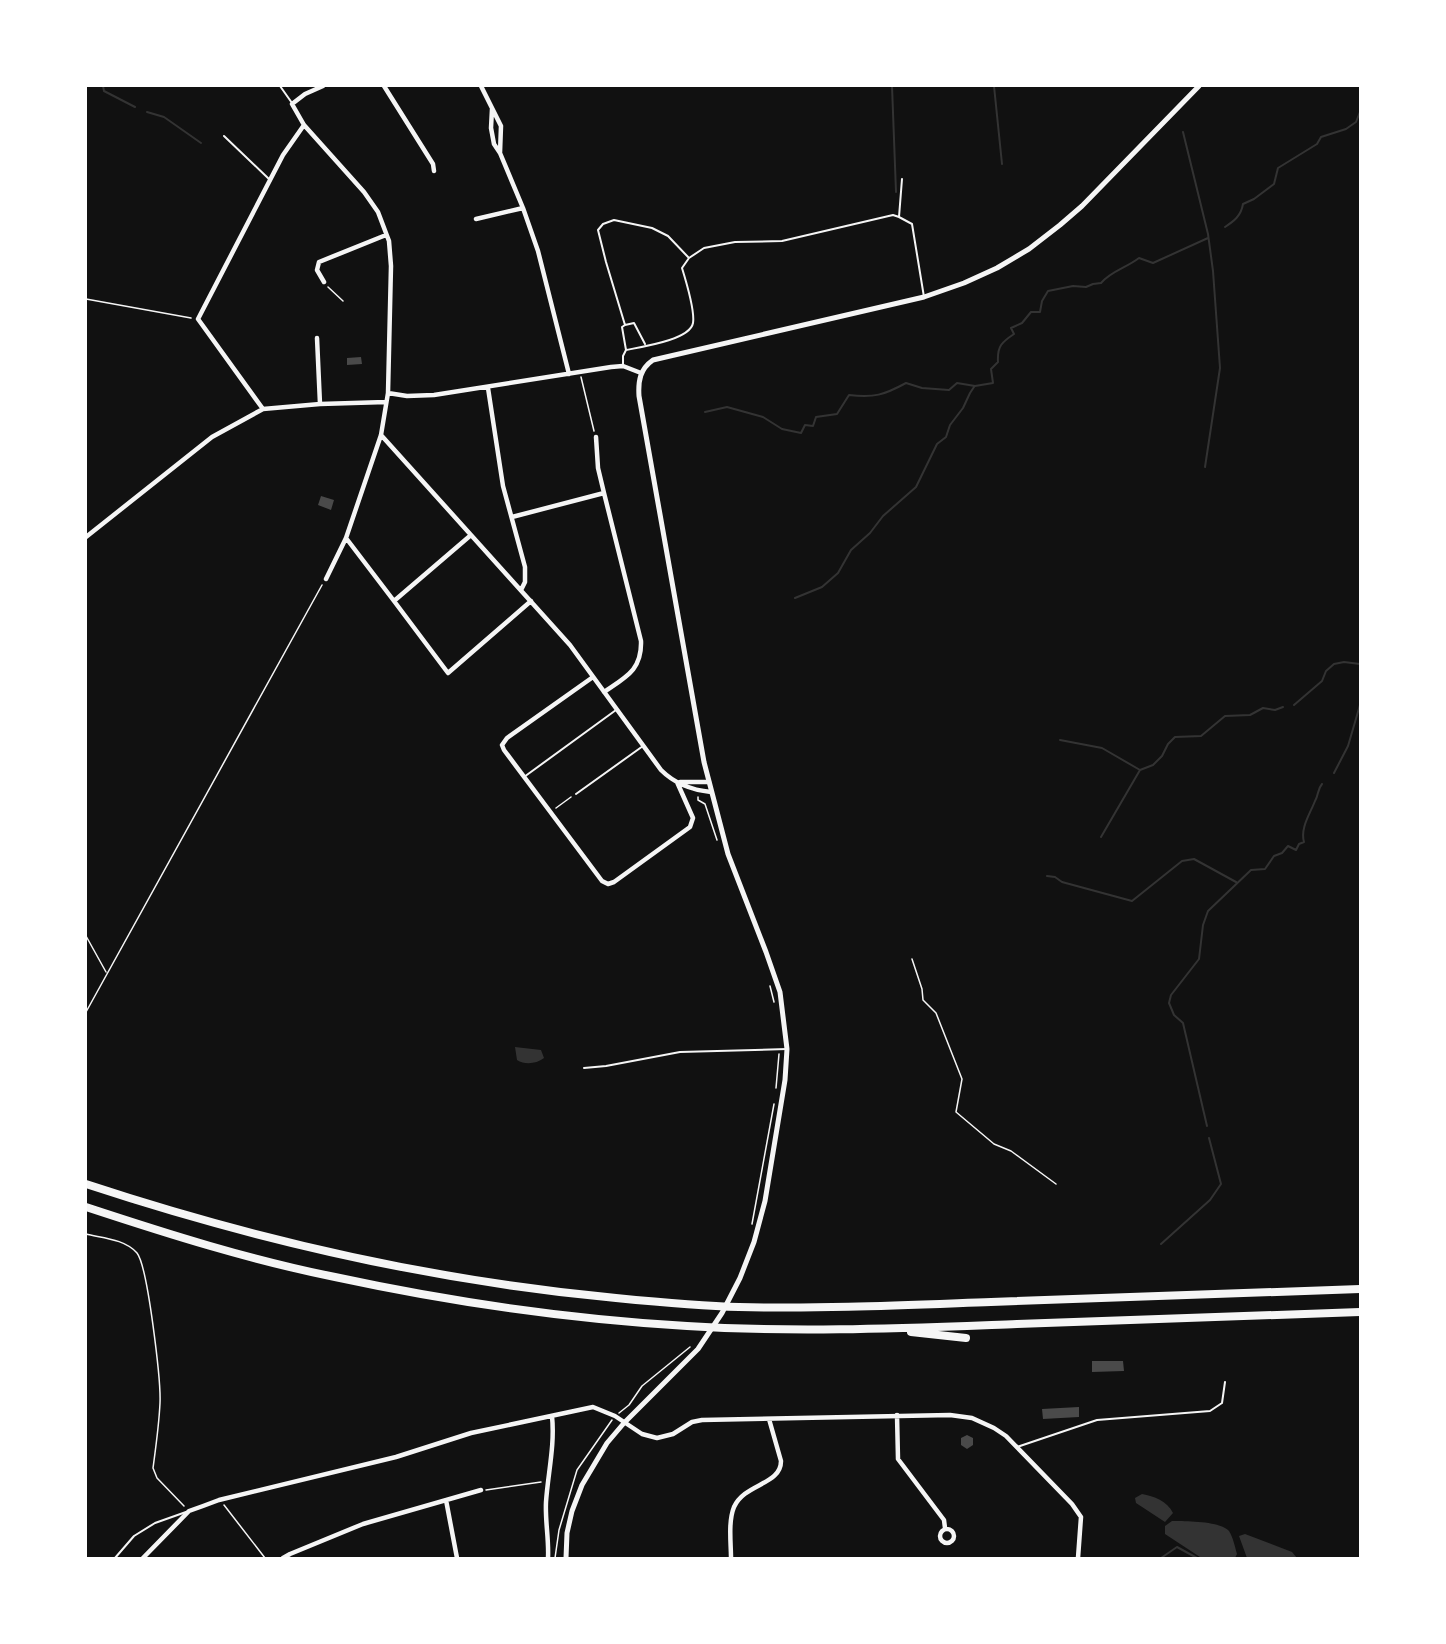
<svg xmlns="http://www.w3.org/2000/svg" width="1446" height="1644" font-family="Montserrat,sans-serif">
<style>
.water{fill:#333}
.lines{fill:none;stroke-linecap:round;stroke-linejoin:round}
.stream{stroke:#333;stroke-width:2}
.building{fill:#4a4a4a}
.path{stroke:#f5f5f5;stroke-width:1.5}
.service{stroke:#f5f5f5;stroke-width:2}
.minor{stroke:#f5f5f5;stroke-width:4.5}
.tertiary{stroke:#f5f5f5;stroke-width:5}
.motorway{stroke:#f5f5f5;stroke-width:8}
</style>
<rect width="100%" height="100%" fill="#111"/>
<path class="water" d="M515 1047 541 1050 544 1058C536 1064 525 1065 517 1060Z
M1142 1494C1154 1496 1167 1501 1173 1513L1165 1522 1136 1503 1135 1498Z
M1172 1521C1185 1521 1220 1521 1229 1531 1233 1537 1235 1547 1237 1554L1235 1558H1203L1200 1557 1165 1534V1526Z
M1245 1534 1292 1552 1297 1558H1247L1239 1536Z"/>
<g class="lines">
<path class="stream" d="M103 86 104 91 135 107
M892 86 896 192
M994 86 1002 164
M147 112 164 117 201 143
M1183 132 1208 234 1213 271 1220 368 1205 467
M1225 227C1234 221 1241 216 1243 204L1254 199 1274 184 1278 168 1317 144 1321 137 1346 129 1356 122 1360 112
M705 412 727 407 763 417 782 429 801 433 805 425 813 426 816 417 837 414 849 395C874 398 884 395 906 383L922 388 949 390 957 383 975 386 993 383 991 369 998 362C997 346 1002 342 1014 334L1011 328 1022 323 1031 312H1040L1042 301 1048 291 1073 286 1086 287 1093 284 1101 283C1111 271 1126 268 1139 258L1153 263 1208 238
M795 598 822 587 838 573 851 550 870 533 883 516 916 487 937 444 946 437 950 425 963 408 970 393 974 387
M1294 705 1322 681 1326 671 1334 664 1344 662 1360 664
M1060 740 1102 748 1140 770
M1334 773 1348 746 1360 705
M1101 837 1140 770 1153 765 1162 756 1168 744 1175 737 1201 736 1225 716 1250 715 1263 708 1275 710 1283 707
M1047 876 1055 877 1062 882 1132 901 1182 861 1194 859 1236 882
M1207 1126 1183 1023 1174 1015 1169 1003 1171 995 1199 959 1203 925 1208 911 1251 870 1265 869 1274 856 1282 853 1288 846 1296 850 1299 844 1304 842C1300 828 1310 814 1315 801 1319 794 1317 790 1322 784
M1161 1244 1210 1200 1221 1184 1209 1138
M1161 1558 1177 1547 1197 1558"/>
</g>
<path class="building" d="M361 357 362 364 347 365V358Z
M321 496 334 500 331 510 318 505Z
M1092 1361H1123L1124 1371 1092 1372Z
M1079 1407V1417L1043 1419 1042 1409Z
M967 1435 973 1438V1445L967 1449 961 1445V1438Z"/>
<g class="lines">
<path class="path" d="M328 287 343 301
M86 299 191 318
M581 377 594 431
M698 797V800L705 804 717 840
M556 808 571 797
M86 936 106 972
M912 959 922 989 923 1000 936 1013 962 1079 956 1112 994 1144 1011 1151 1056 1184
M770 986 774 1002
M86 1012 322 585
M776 1088 779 1054
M752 1224 774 1104
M86 1234C102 1238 125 1239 137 1253 148 1267 161 1382 160 1403 159 1425 156 1446 153 1468L157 1478 184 1506
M619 1413 629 1405 642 1386 690 1347
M486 1490 541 1482
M224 1505 265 1558
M555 1558 559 1530 577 1470 612 1420"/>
<path class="service" d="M280 86 292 103
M224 136 270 180
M902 179 899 217 912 224 924 297
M625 325 634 323 645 344
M626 350C641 347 690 340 693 323 695 311 686 281 682 268L689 258 704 248 735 242 782 241 893 215 899 217
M623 365V356L626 350 622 327 625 325 606 262 598 230 603 224 614 220 652 228 668 236 689 258
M524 777 616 710
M576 794 643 746
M584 1068 606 1066 680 1052 787 1049
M1017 1447 1097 1420 1210 1411 1222 1403 1225 1382
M115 1558 134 1536 155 1523 186 1512"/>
<path class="minor" d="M323 86 305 94 292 104 304 125 364 192 378 212 389 241 391 266 388 393 381 435 346 538 326 579
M384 86 433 164 434 171
M481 86 501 126 500 153
M492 109 491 128 494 144 500 153 523 208 538 251 569 374
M476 219 523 208
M324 282 317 270 319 262 386 235
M317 338 320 404
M488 388 503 486 525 567V582L521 590
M388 393 407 396 434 395 611 367 623 366 641 373
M263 409 198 319 283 155 304 125
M381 435 570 645 661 770C675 784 691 790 711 792
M596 437 598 468 604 493 641 641C642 670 626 677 604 692
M512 517 604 493
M86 537 212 437 263 409 320 404 386 402
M346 538 394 601 471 535
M394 601 448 673 531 601
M593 677 507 738 502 745 504 750 602 881 608 884 614 882 690 827 693 818 677 782
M680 782H709
M897 1415 898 1459 944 1520 945 1528
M446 1500 457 1558
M940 1536a7 7 0 1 1 14 0a7 7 0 1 1-14 0Z
M143 1558 189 1511 203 1506 219 1500 396 1457 471 1433 593 1407 615 1416 642 1434 657 1438 673 1434 692 1422 702 1420 950 1415 972 1418 994 1428 1006 1436 1072 1504 1081 1517 1078 1558
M283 1558 290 1554 363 1524 481 1490
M548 1558C549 1539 545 1521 546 1502 548 1473 555 1445 552 1416
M731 1558C731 1543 728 1522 734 1507 745 1483 781 1485 781 1461L769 1419"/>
<path class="tertiary" d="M566 1558 567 1533 572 1511 582 1485 607 1443 624 1423 698 1349 722 1313 740 1278 754 1242 765 1201 785 1080 787 1049 780 992 766 952 728 854 704 762 639 396C638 381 640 369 653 360L924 297 964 283 997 268 1029 249 1060 225 1082 206 1199 86"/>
<path class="motorway" d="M86 1184C259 1241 434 1281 616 1298 657 1302 698 1306 739 1307 823 1309 908 1305 991 1302 1114 1297 1237 1293 1360 1289
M86 1207C168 1234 250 1260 335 1277 451 1302 569 1319 687 1326 797 1333 907 1328 1017 1324 1132 1320 1246 1316 1360 1312
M911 1332 966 1338"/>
</g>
<rect width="1446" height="1644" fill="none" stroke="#ffffff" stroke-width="174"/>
</svg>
